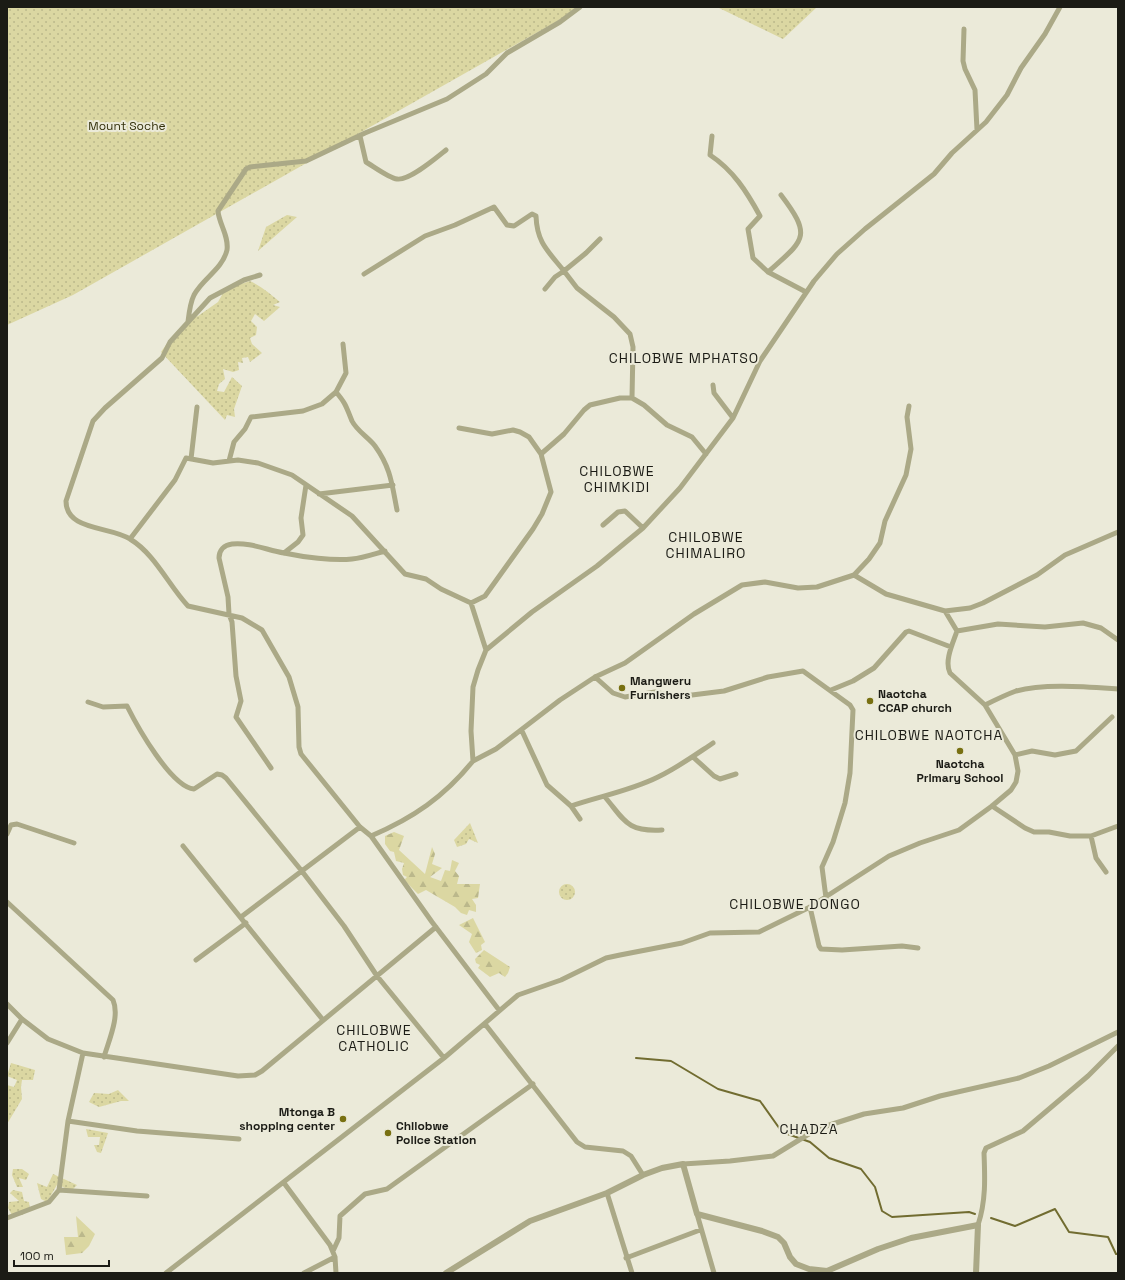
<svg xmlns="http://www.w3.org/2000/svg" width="1125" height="1280" font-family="'Space Grotesk',sans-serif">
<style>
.grass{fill:url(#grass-dots)}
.forest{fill:url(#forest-firs)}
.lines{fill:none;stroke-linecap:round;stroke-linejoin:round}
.stream{stroke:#716c30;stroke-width:2}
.minor{stroke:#aba987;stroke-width:5}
.tertiary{stroke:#aba987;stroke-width:6}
.poi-dot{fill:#787011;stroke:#ebead9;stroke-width:1.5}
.labels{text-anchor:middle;stroke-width:4;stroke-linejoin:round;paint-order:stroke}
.park-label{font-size:12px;fill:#34310c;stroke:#ebead9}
.poi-label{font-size:12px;font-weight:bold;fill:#1b1b15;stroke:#ebead9;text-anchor:start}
.quarter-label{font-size:14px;letter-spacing:1px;fill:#1b1b15;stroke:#ebead9}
</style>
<defs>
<pattern id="grass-dots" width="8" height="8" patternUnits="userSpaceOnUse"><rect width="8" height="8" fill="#dbd7a2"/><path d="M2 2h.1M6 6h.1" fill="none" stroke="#bbb88b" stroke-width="1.8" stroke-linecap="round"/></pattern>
<pattern id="forest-firs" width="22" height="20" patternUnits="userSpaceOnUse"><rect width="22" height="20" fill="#dbd7a2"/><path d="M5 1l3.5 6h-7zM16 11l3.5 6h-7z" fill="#bbb88b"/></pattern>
</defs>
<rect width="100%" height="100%" fill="#ebead9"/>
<path class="grass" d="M7 7H576L561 19 73 295 7 325Z
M717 7H817L783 39Z
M287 215 297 217 258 251 266 227Z
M250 281C262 287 270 294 280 302L273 305 280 307 264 321 255 314 251 321 257 327 256 335 250 338 252 344 262 353 250 362 248 357 242 358 243 363 238 362 239 370 233 372 223 369 225 379 219 384 217 391 224 392 232 377 242 386 234 409 235 417 227 415 225 420 161 352 168 342 189 319 198 316 218 302 223 293 238 285Z
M470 823 478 843 469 839 466 844 457 847 454 840Z
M559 892a8 8 0 1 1 16 0a8 8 0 1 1-16 0Z
M11 1063 35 1070 33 1080H22L21 1087 22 1099 7 1124V1085L14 1087 17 1080 7 1076Z
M118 1090 129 1101H121L99 1107 89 1102 94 1093 109 1094Z
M86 1129 108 1133 101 1153 97 1152 94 1145H99L100 1137H88Z
M13 1169H22L29 1174 26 1180 19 1178 23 1187H17L12 1175Z
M53 1174 77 1185 71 1191 61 1186V1178L47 1202 41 1199 37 1183 47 1187Z
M13 1190 22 1192 24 1201 29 1202 30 1210 22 1215H12L8 1208 9 1202 19 1201 10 1193Z"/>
<path class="forest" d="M394 832 404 836 399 850 425 874 432 847 435 854 432 864 442 868 430 877 441 881 445 870 450 871 452 860 459 863 455 871 459 876 457 884H480L478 898 472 899 476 905V912L469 910 467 915 461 913 455 907 426 890 418 894 404 880 407 877 403 875 402 869 404 863 396 861 394 852 390 851 385 844V836Z
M473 918 485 942 481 945 482 950 476 953 469 942 472 934 459 925Z
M484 950 510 967 508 973 505 977 499 973 490 977 478 968 480 965 476 963 475 959Z
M76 1216 95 1234 89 1246 82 1253 66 1255 64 1237H78Z"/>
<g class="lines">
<path class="stream" d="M636 1058 671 1061 718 1089 760 1101 782 1132 810 1142 829 1158 861 1169 875 1187 882 1211 892 1217 969 1212 975 1214
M991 1218 1015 1226 1055 1209 1069 1232 1108 1237 1116 1254H1118"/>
<path class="minor" d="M964 29 963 61 965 69 975 90 977 130
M360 136 366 162C373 166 389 178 397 179 409 181 436 158 446 150
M712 136 710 155C733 170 747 192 760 216L748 229 753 258 768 272 806 292
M600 239 586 253 564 271 577 288 614 317 630 334 633 347 632 398
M768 272C804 240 813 237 781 195
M364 274 425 236 455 225 494 207 507 225 514 226 532 214 536 216C537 243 548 251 564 271L555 277 545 289
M260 275 244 280 210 298 170 342 162 358 105 408 93 421 66 501C66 531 110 526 130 539 155 554 169 586 188 606L242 618 262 630 289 677 298 707 299 747 301 754 360 827 371 836 432 922 499 1010
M188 322C189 313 190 303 194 295 203 278 222 270 227 250 229 236 219 224 218 211L246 169 250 167 306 161 365 133 447 99 486 74 507 53 560 22 580 7
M713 385 714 393 733 418
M336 392C347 405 346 407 352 421 357 431 369 438 375 446 391 468 392 485 397 510
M632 398 644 405 667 425 692 437 706 454
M459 428 492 434 513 430 520 432 529 437 541 454 564 434 584 410 590 405 620 398H632
M191 459 197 407
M229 461 234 442 245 429 251 417 303 411 322 404 336 392 346 373 343 344
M319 494 393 485
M603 525 618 512 625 511 643 528
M130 539 175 480 186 458 213 463 238 460 258 463 292 475 352 516 405 574 426 579 441 589 471 603 485 596 533 529 542 514 551 492 541 454
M284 553 298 542 303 535 301 518 306 485
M471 603 486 650
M945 611 970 608 983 603 1037 575 1065 555 1118 532
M957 631 998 624 1045 627 1083 623 1101 628 1118 640
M595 677 613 693 625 697 655 692 676 697 724 691 768 677 803 671 850 705 853 710 850 773 845 803 833 842 822 867 826 898
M831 690 853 681 874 668 906 632 909 631 951 647
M88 702 103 707 127 706C137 726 171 787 194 789L217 774 222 775 226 778 301 870 344 926 377 976 444 1058
M985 705C995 700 1005 695 1016 691 1043 683 1089 687 1118 689
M522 731 547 785 571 806 580 819
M1015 755 1032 751 1055 755 1076 751 1112 717
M693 757 714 776 720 779 736 774
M473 761 496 749 560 700 595 677 625 663 694 614 742 585 765 582 798 588 817 587 854 575 869 559 880 543 885 521 906 475 911 449 907 417 909 406
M271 768 236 717 241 701 236 676 232 622 229 614 228 597 219 558C219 550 224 545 232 544 249 542 267 550 284 553 303 557 333 561 352 559 363 558 374 554 385 551
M605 797C625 821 627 832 662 830
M571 806C600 796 630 791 658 777 677 768 695 755 713 743
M992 806 1025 828 1034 832H1049L1070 836H1091L1118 826
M7 834 11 825 17 824 74 843
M371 836C413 818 444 797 473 761L471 731 473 687 478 670 486 650 532 612 597 566 643 528 680 488 733 418 760 361 814 281 837 254 865 229 934 174 952 153 986 122 1007 95 1021 68 1045 34 1060 7
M1091 836 1096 858 1106 872
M183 846 323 1020
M7 902 113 1000C120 1016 109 1040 104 1057
M810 907 819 946 821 949 842 950 902 946 918 948
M241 917 360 827
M196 960 246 923
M7 1004 22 1019 48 1039 83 1053 68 1121 59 1190 49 1202 7 1218
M485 1024 577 1142 585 1147 623 1151 631 1156 643 1175
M7 1043 22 1019
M83 1053 238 1076 255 1075 262 1071 436 927
M68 1121 137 1131 239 1139
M683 1164 730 1161 773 1156 817 1129 864 1114 903 1108 940 1096 1019 1078 1049 1066 1118 1032
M284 1183 330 1245 335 1257 336 1273
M59 1190 147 1196
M607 1193 632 1273
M697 1214 714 1273
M978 1225C986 1201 985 1178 984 1153L986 1148 1023 1131 1088 1076 1118 1046
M333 1251 339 1238 340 1216 365 1194 387 1189 533 1084
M626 1258 700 1230
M166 1273 444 1058 518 995 561 980 606 958 620 955 682 943 710 933 759 932 810 907 889 856 920 843 959 830 992 806 1011 790 1016 782 1018 771 1015 755 985 705 950 673C944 661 953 643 957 631L945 611 886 594 854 575
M304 1273 335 1257"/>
<path class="tertiary" d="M446 1273 530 1221 607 1193 643 1175 662 1168 683 1164 697 1214 762 1231 778 1237 784 1243 790 1257 796 1264 809 1269 827 1271 878 1249 911 1238 978 1225 976 1273"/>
</g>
<g class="poi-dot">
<circle cx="622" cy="688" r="4"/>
<circle cx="870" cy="701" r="4"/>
<circle cx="960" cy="751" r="4"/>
<circle cx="343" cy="1119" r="4"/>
<circle cx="388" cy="1133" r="4"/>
</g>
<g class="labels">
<g class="park-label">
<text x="127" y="130">Mount Soche</text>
</g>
<g class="poi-label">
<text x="630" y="685">Mangweru<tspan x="630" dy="14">Furnishers</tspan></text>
<text x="878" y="698">Naotcha<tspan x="878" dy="14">CCAP church</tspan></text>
<text x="960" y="768" text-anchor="middle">Naotcha<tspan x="960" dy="14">Primary School</tspan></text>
<text x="335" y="1116" text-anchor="end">Mtonga B<tspan x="335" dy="14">shopping center</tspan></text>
<text x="396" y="1130">Chilobwe<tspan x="396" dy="14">Police Station</tspan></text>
</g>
<g class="quarter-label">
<text x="684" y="363">CHILOBWE MPHATSO</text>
<text x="617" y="476">CHILOBWE<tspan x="617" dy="16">CHIMKIDI</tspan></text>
<text x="706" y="542">CHILOBWE<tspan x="706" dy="16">CHIMALIRO</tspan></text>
<text x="929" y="740">CHILOBWE NAOTCHA</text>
<text x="795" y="909">CHILOBWE DONGO</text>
<text x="374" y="1035">CHILOBWE<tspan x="374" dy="16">CATHOLIC</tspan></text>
<text x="809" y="1134">CHADZA</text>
</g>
</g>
<rect width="1125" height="1280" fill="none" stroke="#1b1b15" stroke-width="16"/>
<path d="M14 1260v6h95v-6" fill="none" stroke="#1b1b15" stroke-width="2"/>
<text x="20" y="1260" font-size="12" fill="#1b1b15" stroke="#ebead9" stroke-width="3" paint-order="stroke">100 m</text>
</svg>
